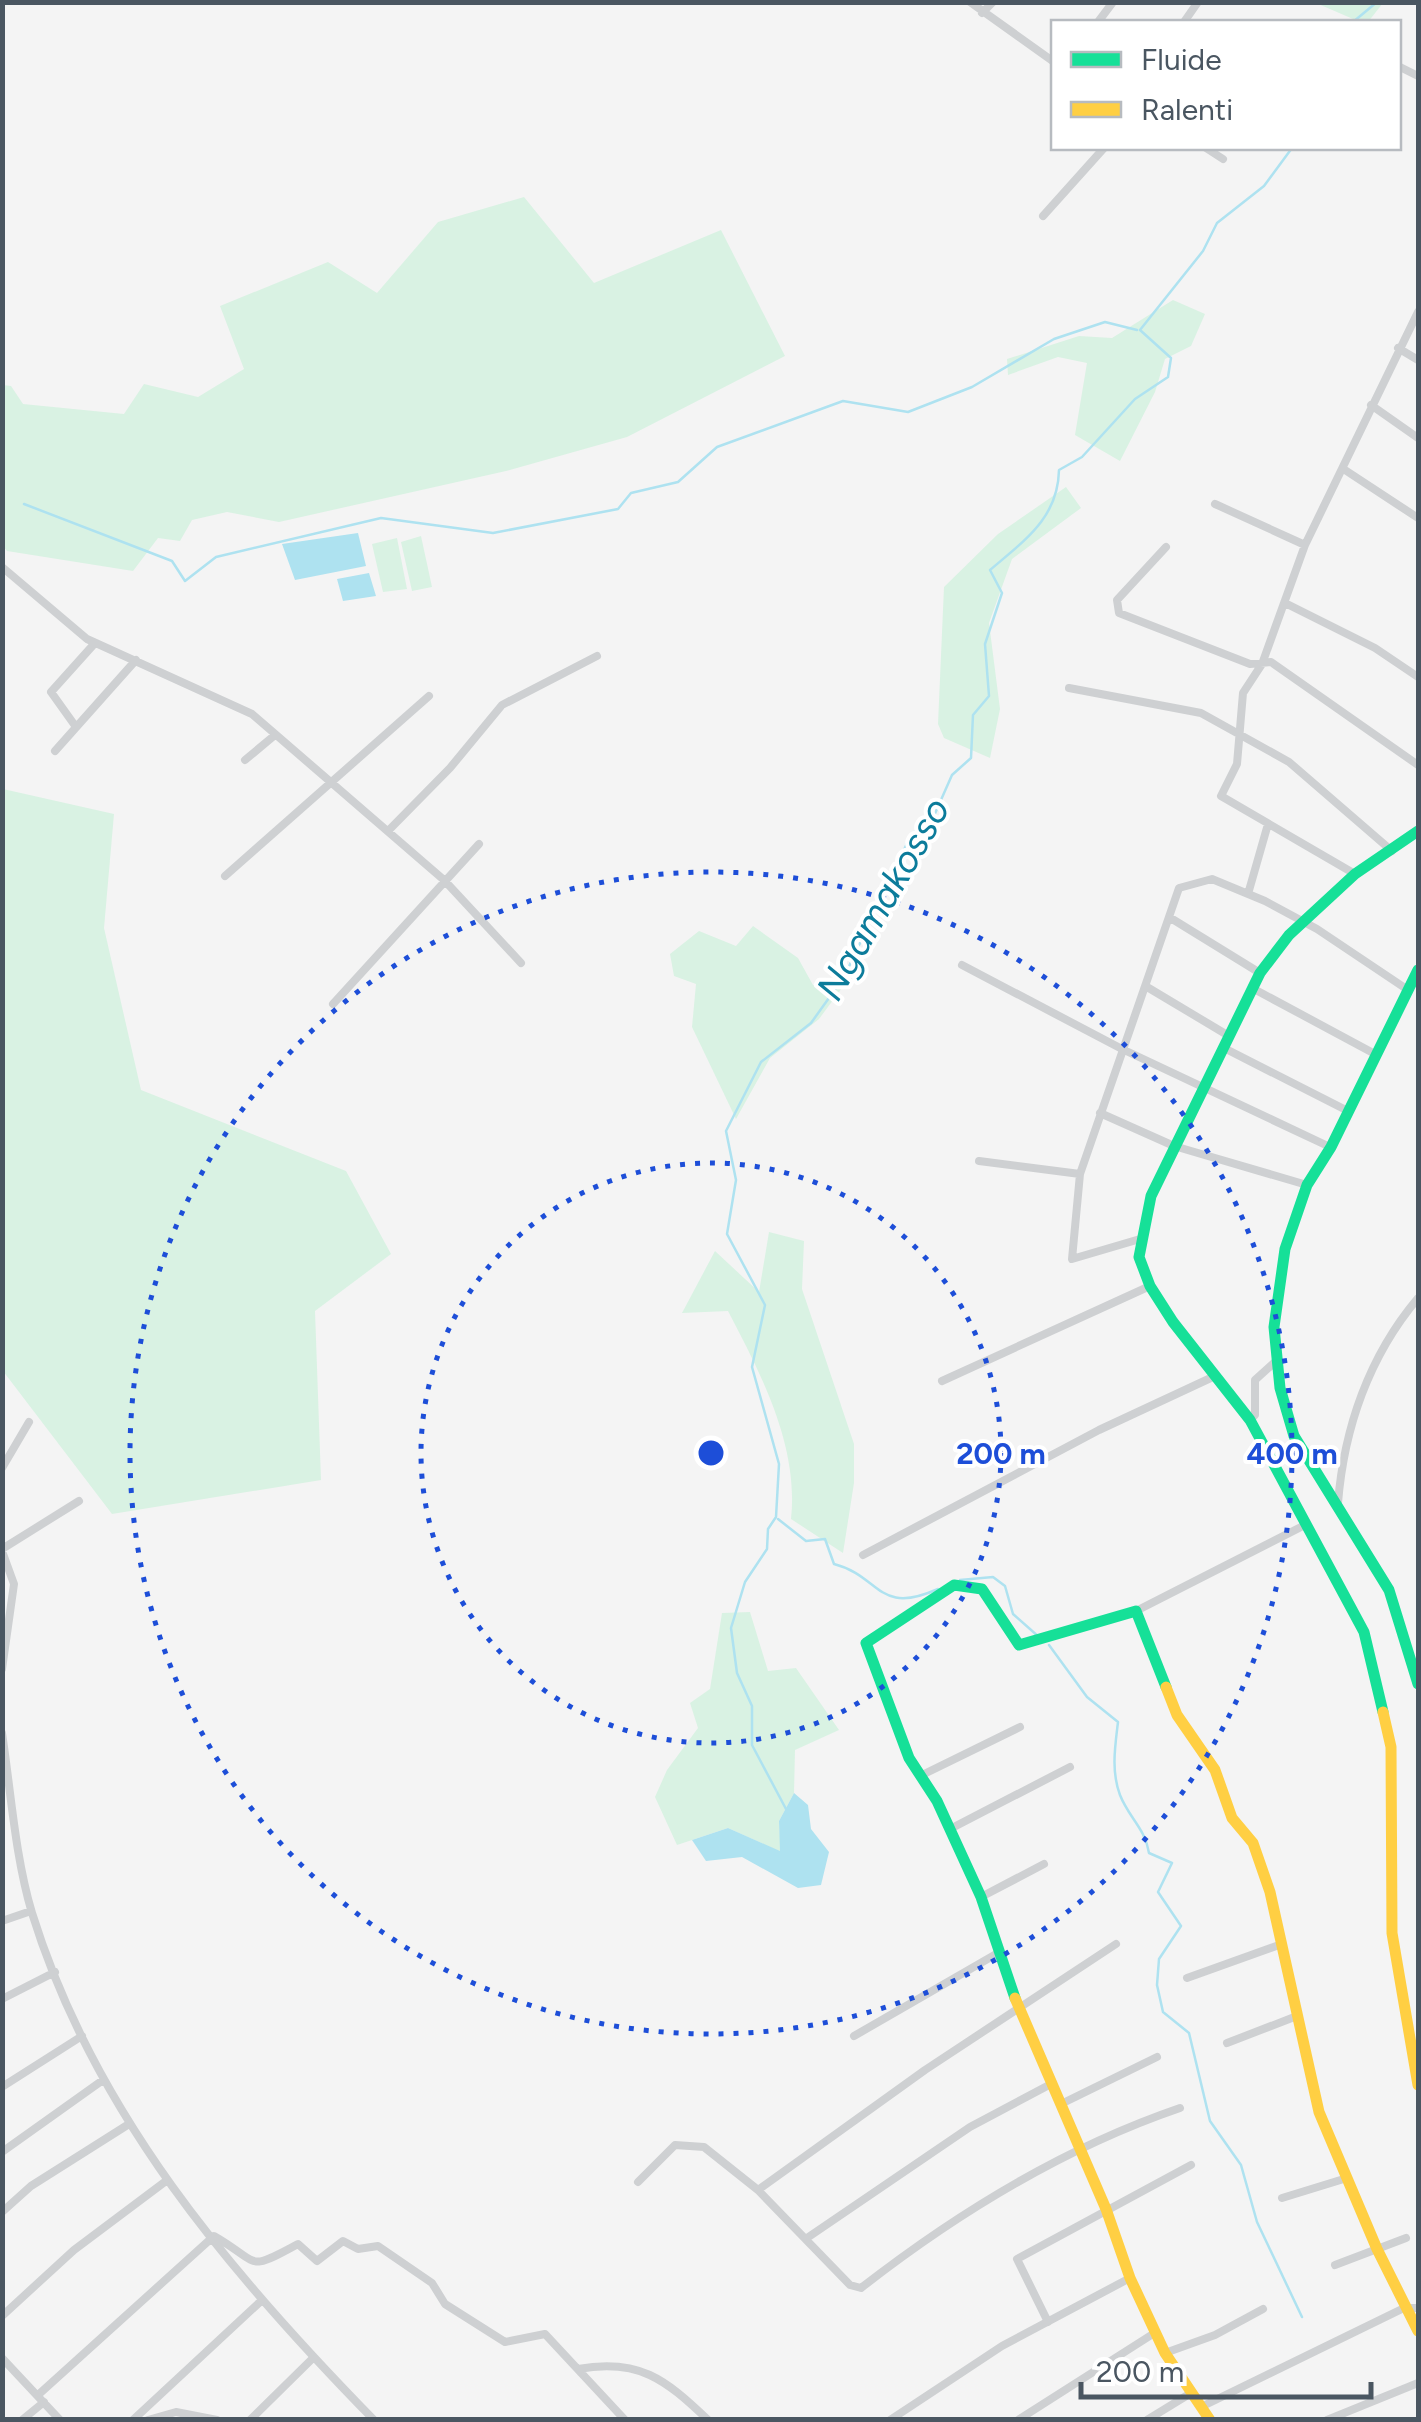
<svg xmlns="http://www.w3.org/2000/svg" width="1421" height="2422" font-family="Figtree,sans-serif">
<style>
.green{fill:#d9f2e3}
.water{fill:#aee2f0}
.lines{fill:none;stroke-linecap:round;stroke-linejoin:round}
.stream{stroke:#aee2f0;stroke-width:2.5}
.street{stroke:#ced0d2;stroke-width:8}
.fast{stroke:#16e098;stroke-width:11}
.slow{stroke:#ffcf43;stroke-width:11}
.ring{fill:none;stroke:#1d4ed8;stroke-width:5;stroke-dasharray:5 10}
.labels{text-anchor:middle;stroke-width:8;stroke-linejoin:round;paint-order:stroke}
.water-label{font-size:38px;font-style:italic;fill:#0c7c9b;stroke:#fff}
.centre{fill:#1d4ed8;stroke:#fff;stroke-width:5}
.ring-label{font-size:30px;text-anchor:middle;font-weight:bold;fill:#1d4ed8;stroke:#fff;stroke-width:8;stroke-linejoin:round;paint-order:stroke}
</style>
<rect width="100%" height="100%" fill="#f4f4f4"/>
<path class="green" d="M1316 3 1383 2V3L1368 22H1360Z
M524 197 594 283 721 230 785 356 627 437 506 471 279 522 227 512 192 520 180 541 158 538 133 571 7 551 3 546V385L11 386 23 404 124 414 144 384 198 397 244 369 220 306 328 262 377 293 438 222Z
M1173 300 1205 314 1191 346 1165 359 1155 392 1120 461 1075 435 1087 363 1058 357 1008 375 1007 359 1079 336 1112 338Z
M1066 487 1081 508 1012 559 989 623 1000 709 990 758 944 738 938 724 944 587 998 534Z
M421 536 432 587 412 591 401 542Z
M397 538 407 589 383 592 372 544Z
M3 789 114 814 104 928 141 1090 346 1171 391 1254 315 1311 321 1480 112 1514 3 1371Z
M753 926 798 958 813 985 842 988 819 1019 770 1058 736 1119 692 1027 696 984 674 976 670 954 699 931 736 946Z
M769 1232 804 1241 802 1289 854 1444V1483L843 1553 791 1519C799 1446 761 1374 728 1311L682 1313 715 1251 759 1292Z
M750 1612 768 1671 796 1668 839 1730 795 1750 794 1793 779 1821 781 1852 728 1828 677 1845 655 1797 667 1770 698 1728 690 1703 710 1689 722 1613Z"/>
<path class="water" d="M358 533 366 566 295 580 282 544Z
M369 573 376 596 343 601 337 579Z
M794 1793 808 1805 811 1829 829 1852 821 1885 798 1888 742 1857 706 1861 692 1840 728 1828 780 1851 779 1821Z"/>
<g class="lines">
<path class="stream" d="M1353 22 1377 2
M24 504 172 561 185 581 216 557 381 518 493 533 618 509 631 493 678 482 717 447 843 401 908 412 972 387 1054 339 1105 322 1137 330
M778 1519 806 1541 825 1539 834 1564C881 1576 877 1616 938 1589
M960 1580 993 1577 1005 1586 1013 1614 1039 1637
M1049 1645 1087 1697 1118 1722C1115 1747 1111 1771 1120 1795 1129 1818 1145 1828 1149 1853L1172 1863 1158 1892 1181 1926 1159 1959 1157 1985 1163 2012 1189 2033 1210 2121 1241 2165 1257 2222 1302 2317
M786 1809 752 1745V1706L737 1673 731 1628 745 1582 767 1549 768 1529 776 1517 779 1464 752 1367 765 1305 727 1234 736 1180 726 1131 761 1062 811 1023 844 977 911 835 933 818 952 775 971 758 973 715 989 696 985 644 1002 593 990 570C1025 540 1058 518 1059 470L1082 457 1135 399 1168 377 1171 358 1140 330 1203 251 1217 223 1264 186 1292 148"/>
<path class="street" d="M970 2 1054 62
M982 13 993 2
M1098 22 1113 2
M1184 22 1198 2
M1398 66 1418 76
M1206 148 1223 159
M1043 216 1104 148
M1398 348 1418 360
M1371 405 1418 438
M1345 470 1418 518
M1215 504 1305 545
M1166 547 1117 600 1119 613 1250 664 1271 662 1418 765
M2 567 87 639 252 714 444 880 521 963
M1285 603 1375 648 1418 677
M1069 688 1201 713 1289 762 1392 851
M76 727 51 692 95 643
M55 751 136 660
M245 760 275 735
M388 831 450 768 502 705 597 656
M1355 874 1221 796 1237 764 1243 693 1262 664 1305 545 1418 312
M225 876 429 696
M1248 894 1268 824
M1169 917 1260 973
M962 965 1122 1049 1330 1147
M1147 987 1229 1036
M1254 989 1375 1054
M333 1004 479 844
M1224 1048 1346 1110
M1100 1113 1174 1146 1307 1185
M979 1161 1080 1174
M1140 1239 1072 1259 1080 1174 1179 888 1212 879 1265 901 1317 929 1408 990
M942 1381 1150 1286
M1250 1420 1255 1415V1380L1275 1362
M2 1468 29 1422
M1338 1503C1344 1428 1369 1356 1418 1298
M2 1549 79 1501
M2 1551 14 1584 2 1669
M863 1555 1099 1430 1215 1376
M1136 1611 1305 1525
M2 1733C11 1792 15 1856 32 1913 94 2113 230 2273 374 2420
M922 1775 1020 1727
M950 1829 1070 1767
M981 1897 1044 1864
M2 1921 31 1911
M1187 1978 1282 1944
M2 1999 55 1972
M854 2036 998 1953
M1227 2043 1297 2016
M2 2087 82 2036
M1061 2104 1157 2057
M2 2152 103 2080
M638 2182 675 2145 704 2147 758 2190 925 2070 1116 1944
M758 2190 850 2285 861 2288C956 2214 1066 2147 1180 2108
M1282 2198 1347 2178
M2 2212 31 2186 129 2124
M807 2238 970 2127 1051 2084
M1335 2265 1406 2238
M2 2316 74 2250 166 2181
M1048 2322 1017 2259 1191 2165
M1165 2353 1215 2335 1263 2309
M2 2358 60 2420
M578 2369C639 2358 665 2379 708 2420
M38 2395 214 2236C261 2263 245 2273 298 2244L317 2261 343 2241 358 2249 378 2246 432 2283 445 2304 505 2342 545 2334 625 2420
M1201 2407 1404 2308H1418
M22 2420 44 2402
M133 2420 261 2301
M148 2420 176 2412 217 2420
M250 2420 313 2358
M890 2420 1002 2346 1130 2278
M1018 2420 1156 2332
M1147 2420 1191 2393
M1327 2420 1418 2383"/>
<path class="fast" d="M1418 970 1331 1147 1307 1185 1285 1249 1274 1327 1280 1388 1294 1436 1389 1590 1418 1684
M1383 1712 1364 1632 1250 1420 1173 1322 1150 1286 1139 1257 1151 1196 1260 973 1289 935 1355 874 1418 831
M1015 1998 981 1897 937 1801 909 1758 866 1643 954 1585 982 1589 1019 1645 1136 1611 1166 1687"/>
<path class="slow" d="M1166 1687 1177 1715 1215 1770 1232 1818 1253 1843 1270 1892 1319 2112 1377 2249 1418 2331
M1383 1712 1391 1747 1392 1933 1418 2085
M1015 1998 1106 2209 1130 2278 1165 2353 1210 2420"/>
</g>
<g class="ring">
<circle cx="711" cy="1453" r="290"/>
<circle cx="711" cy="1453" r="581"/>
</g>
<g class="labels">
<g class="water-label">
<text transform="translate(883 899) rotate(-60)" y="13">Ngamakosso</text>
</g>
</g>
<circle cx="711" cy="1453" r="15" class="centre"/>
<g class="ring-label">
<text x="1001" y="1464">200 m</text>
<text x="1292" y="1464">400 m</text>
</g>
<rect width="1421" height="2422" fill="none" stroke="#4a5661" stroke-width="10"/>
<rect x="1051" y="20" width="350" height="130" fill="#ffffff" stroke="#b7bbc0" stroke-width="2.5"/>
<rect x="1071" y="52" width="50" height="15" fill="#16e098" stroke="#b7bbc0" stroke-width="2.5"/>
<text x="1141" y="70" font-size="30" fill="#4a5661">Fluide</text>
<rect x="1071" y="102" width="50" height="15" fill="#ffcf43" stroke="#b7bbc0" stroke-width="2.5"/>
<text x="1141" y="120" font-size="30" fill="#4a5661">Ralenti</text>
<path d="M1081 2382v15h290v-15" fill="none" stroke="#4a5661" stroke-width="5"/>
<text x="1096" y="2382" font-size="30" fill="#4a5661" stroke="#ffffff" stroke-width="8" paint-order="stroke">200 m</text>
</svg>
